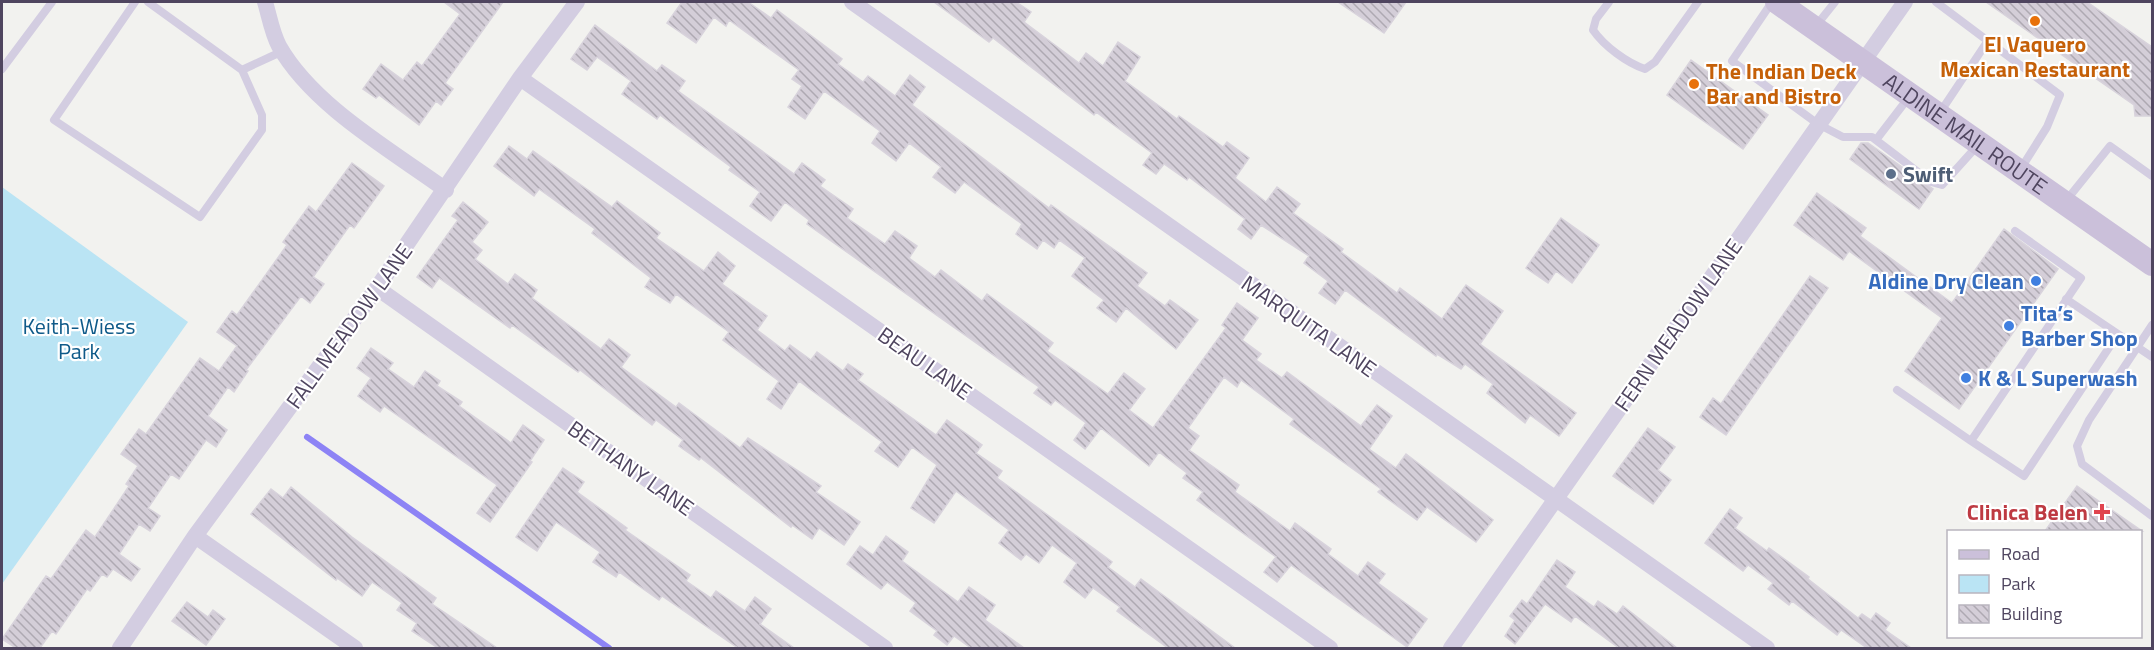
<svg xmlns="http://www.w3.org/2000/svg" width="2154" height="650" font-family="'Titillium Web',sans-serif">
<style>
.green{fill:#bae4f4}
.lines{fill:none;stroke-linecap:round;stroke-linejoin:round}
.stream{stroke:#8d83f5;stroke-width:6}
.building{fill:url(#building-back-hatch);stroke:#d8d3dc;stroke-width:1.5}
.service{stroke:#d3cde1;stroke-width:8}
.minor{stroke:#d3cde1;stroke-width:16}
.secondary{stroke:#cbc0da;stroke-width:24}
.food-dot{fill:#e8710a;stroke:#fff;stroke-width:2}
.service-dot{fill:#5c6f8a;stroke:#fff;stroke-width:2}
.shop-dot{fill:#3f7fe0;stroke:#fff;stroke-width:2}
.health-dot{fill:#e0444e;stroke:#fff;stroke-width:2}
.labels{text-anchor:middle;stroke-width:4.5;stroke-linejoin:round;paint-order:stroke}
.food-label{font-size:22px;font-weight:bold;fill:#c56008;stroke:#fff}
.street-label{font-size:22px;fill:#4f455f;stroke:#fff}
.service-label{font-size:22px;font-weight:bold;fill:#4e5e75;stroke:#fff;text-anchor:start}
.shop-label{font-size:22px;font-weight:bold;fill:#366cbe;stroke:#fff;text-anchor:start}
.park-label{font-size:22px;fill:#0e5a89;stroke:#fff}
.health-label{font-size:22px;font-weight:bold;fill:#be3a42;stroke:#fff;text-anchor:end}
</style>
<defs>
<pattern id="building-back-hatch" width="6" height="6" patternUnits="userSpaceOnUse" patternTransform="scale(1.5)"><rect width="6" height="6" fill="#d4ced8"/><path d="M-1 5l2 2M0 0l6 6M5-1l2 2" fill="none" stroke="#aea9b2"/></pattern>
</defs>
<rect width="100%" height="100%" fill="#f2f2ef"/>
<path class="green" d="M2 187 188 322 2 584Z"/>
<g class="lines">
<path class="stream" d="M307 437 609 648"/>
</g>
<path class="building" d="M444 2H503L445 83 453 89 441 105 436 101 419 125 379 95 376 98 363 89 381 64 403 80 417 62 422 66 460 14Z
M682 2H748L771 18 777 10 842 59 838 64 863 82 868 76 895 96 910 75 925 87 912 105 1049 208 1051 205 1147 273 1137 286 1165 306 1170 300 1198 320 1176 349 1126 308 1116 322 1097 308 1104 300 1072 276 1085 258 1059 240 1054 248 1043 240 1037 249 1016 234 1022 224 964 182 955 193 933 177 941 167 909 143 896 161 872 143 880 131 824 91 805 119 788 107 802 86 792 79 799 70 729 20 726 26 714 17 696 43 667 23Z
M934 2H1016L1031 12 1024 22 1079 63 1086 53 1103 66 1118 42 1140 57 1125 81 1177 119 1179 116 1223 147 1227 142 1249 158 1235 178 1266 202 1277 187 1300 204 1293 213 1343 249 1341 252 1397 293 1400 288 1442 319 1466 285 1503 311 1480 344 1576 413 1559 436 1530 415 1525 423 1487 393 1493 384 1465 364 1461 369 1437 354 1436 356 1345 290 1335 304 1319 293 1328 281 1304 263 1309 256 1261 225 1251 239 1238 229 1245 219 1189 177 1187 180 1164 164 1156 174 1143 165 1152 153 1096 112 1094 115 993 38 989 42Z
M1338 2H1406L1384 33Z
M1986 2H2087L2152 47V116H2135L2134 105Z
M595 25 657 71 662 65 685 81 678 91 794 174 802 163 825 180 820 186 853 209 847 218 885 244 895 231 917 246 909 258 935 277 941 270 982 301 987 294 1053 343 1047 351 1108 394 1124 373 1145 389 1129 410 1153 428 1226 328 1222 325 1237 303 1258 318 1242 340 1261 354 1256 360 1282 378 1287 372 1361 426 1377 405 1392 416 1369 449 1396 468 1406 454 1493 520 1476 542 1427 507 1417 520 1378 492 1381 489 1290 424 1294 419 1241 380 1237 387 1224 377 1188 428 1199 436 1189 450 1239 485 1235 492 1290 531 1295 523 1331 549 1328 554 1358 576 1368 562 1385 574 1378 583 1427 619 1407 647 1291 565 1277 582 1264 572 1276 557 1197 500 1203 492 1183 478 1187 473 1159 452 1149 466 1101 428 1085 449 1074 440 1086 423 1055 400 1051 405 1034 393 1039 387 807 224 809 220 785 202 771 221 750 206 760 192 729 170 731 167 660 115 657 119 622 94 631 81 597 57 587 70 571 59Z
M1691 60 1768 115 1743 149 1667 95Z
M1861 143H1868L1933 189 1919 209 1850 159Z
M509 146 527 159 533 151 612 207 617 201 660 233 656 238 704 271 718 252 735 266 722 284 767 316 757 330 785 351 790 345 811 360 817 352 843 371 848 364 863 374 858 380 936 435 947 420 982 445 976 453 1002 471 997 478 1112 562 1108 567 1135 587 1141 579 1235 648H1168L1117 611 1120 607 1093 588 1085 598 1064 582 1077 563 1052 545 1039 563 1026 554 1021 560 999 543 1009 530 956 491 934 523 911 508 937 465 912 447 898 467 875 451 882 442 799 381 781 409 767 399 779 381 723 340 729 332 676 294 670 303 645 287 651 278 592 233 595 229 539 189 534 196 494 166Z
M352 163 384 186 354 228 350 225 313 277 324 284 310 303 301 296 246 370 248 371 234 392 228 387 208 416 227 430 216 447 206 440 179 479 171 474 148 508 160 516 150 531 139 524 119 554 140 569 131 581 113 569 107 577 102 574 90 591 87 589 56 634 52 631 40 648H16L2 639 46 576 51 579 86 530 95 537 129 486 126 484 138 466 121 454 139 429 146 434 200 358 219 371 237 346 217 332 232 311 237 315 287 245 283 242 309 206 316 212Z
M1817 193 1866 228 1860 236 1952 303 2004 229 2058 269 1959 409 1905 371 1942 318 1849 251 1843 260 1794 225Z
M463 202 488 222 472 242 482 250 475 259 508 284 515 274 537 290 532 298 601 349 609 339 630 355 621 367 676 407 679 403 740 448 748 438 821 486 816 492 860 522 844 545 819 528 812 539 792 525 791 527 701 458 699 460 679 446 683 440 656 420 652 425 580 370 578 372 512 325 510 328 439 278 432 288 417 277 458 220 452 216Z
M1561 218 1599 245 1572 283 1556 271 1548 283 1526 268Z
M1810 276 1828 288 1726 435 1700 417 1713 398 1721 404Z
M371 348 393 363 388 369 414 387 425 371 440 381 437 386 462 402 459 406 511 443 523 425 544 440 530 461 532 462 490 522 477 513 497 485 384 406 380 412 358 396 371 378 357 368Z
M1648 428 1675 447 1658 470 1671 480 1653 504 1613 476Z
M563 468 584 482 577 492 627 528 625 530 690 575 686 581 711 598 716 591 745 611 755 597 771 609 760 624 794 648H738L662 596 659 600 619 572 616 577 593 562 600 552 556 522 537 551 516 537Z
M2077 486 2142 531H2045Z
M291 487 352 537 436 598 432 604 497 648H438L412 631 417 623 397 610 402 603 372 582 362 596 337 578 336 580 251 514 271 489 283 498Z
M1730 509 1742 518 1735 528 1767 551 1769 548 1809 577 1808 579 1858 618 1862 614 1871 620 1876 613 1890 623 1885 630 1911 648H1867L1841 630 1837 635 1792 601 1789 605 1768 589 1773 583 1748 565 1743 571 1705 543Z
M886 536 908 552 902 561 958 602 969 587 995 605 985 620 1024 648H971L954 636 947 645 934 635 937 631 910 611 916 603 887 582 881 589 847 564 860 546 873 555Z
M1557 560 1575 572 1565 587 1594 607 1598 601 1617 614 1623 606 1677 648H1619L1575 616 1571 622 1545 604 1515 644 1505 636 1515 620 1510 616 1522 600 1527 604Z
M187 602 208 617 213 610 225 619 206 645 172 621Z"/>
<g class="lines">
<path class="service" d="M135 2 54 120 200 217 262 130V115L242 70 148 2
M1609 2 1596 19 1593 30C1604 46 1627 63 1645 69L1655 62 1698 2
M1772 2 1732 61 1818 124 1843 137H1872L1931 182 1942 185 1978 145
M1936 2 2060 95 2047 127 2020 170
M1815 27 1835 2
M2 69 52 2
M242 70 283 51
M1939 114 1987 42
M1876 140 1909 97
M2065 202 2110 146 2152 176
M2152 325 2089 420 2077 446 2082 464 2152 516
M2118 334 2152 357
M1897 390 1971 441 2081 278 2015 231
M1971 441 2024 476 2118 334 2066 299"/>
<path class="minor" d="M265 2C269 15 272 33 279 46 313 106 391 150 446 190
M852 2 1767 648
M520 78 1330 648
M377 288 885 648
M195 536 355 648
M120 648 195 536 377 288 520 78 577 2
M1451 648 1905 2"/>
<path class="secondary" id="s1" d="M1777 2 2152 264"/>
</g>
<g class="food-dot">
<circle cx="2035" cy="21" r="6"/>
<circle cx="1694" cy="84" r="6"/>
</g>
<circle class="service-dot" cx="1891" cy="174" r="6"/>
<g class="shop-dot">
<circle cx="2036" cy="281" r="6"/>
<circle cx="2009" cy="326" r="6"/>
<circle cx="1966" cy="378" r="6"/>
</g>
<path class="health-dot" d="M2099 503h6v6h6v6h-6v6h-6v-6h-6v-6h6z"/>
<g class="labels">
<g class="food-label">
<text x="2035" y="52">El Vaquero<tspan x="2035" dy="25">Mexican Restaurant</tspan></text>
<text x="1706" y="79" text-anchor="start">The Indian Deck<tspan x="1706" dy="25">Bar and Bistro</tspan></text>
</g>
<g class="street-label">
<text dy="8" stroke="none"><textPath href="#s1" startOffset="230">ALDINE MAIL ROUTE</textPath></text>
<text transform="translate(1678 325) rotate(-55)" y="8">FERN MEADOW LANE</text>
<text transform="translate(349 326) rotate(-54)" y="8">FALL MEADOW LANE</text>
<text transform="translate(1309 326) rotate(35)" y="8">MARQUITA LANE</text>
<text transform="translate(925 363) rotate(35)" y="8">BEAU LANE</text>
<text transform="translate(631 468) rotate(35)" y="8">BETHANY LANE</text>
</g>
<g class="service-label">
<text x="1903" y="182">Swift</text>
</g>
<g class="shop-label">
<text x="2024" y="289" text-anchor="end">Aldine Dry Clean</text>
<text x="2021" y="321">Tita’s<tspan x="2021" dy="25">Barber Shop</tspan></text>
<text x="1978" y="386">K &amp; L Superwash</text>
</g>
<g class="park-label">
<text x="79" y="334">Keith-Wiess<tspan x="79" dy="25">Park</tspan></text>
</g>
<g class="health-label">
<text x="2088" y="520">Clinica Belen</text>
</g>
</g>
<rect width="2154" height="650" fill="none" stroke="#4f455f" stroke-width="6"/>
<rect x="1947" y="530" width="195" height="108" fill="#ffffff" stroke="#b9b5bf" stroke-width="1.5"/>
<rect x="1959" y="550" width="30" height="9" fill="#cbc0da" stroke="#b9b5bf" stroke-width="1.5"/>
<text x="2001" y="560" font-size="18" fill="#4f455f">Road</text>
<rect x="1959" y="575" width="30" height="18" fill="#bae4f4" stroke="#b9b5bf" stroke-width="1.5"/>
<text x="2001" y="590" font-size="18" fill="#4f455f">Park</text>
<rect x="1959" y="605" width="30" height="18" fill="url(#building-back-hatch)" stroke="#b9b5bf" stroke-width="1.5"/>
<text x="2001" y="620" font-size="18" fill="#4f455f">Building</text>
</svg>
